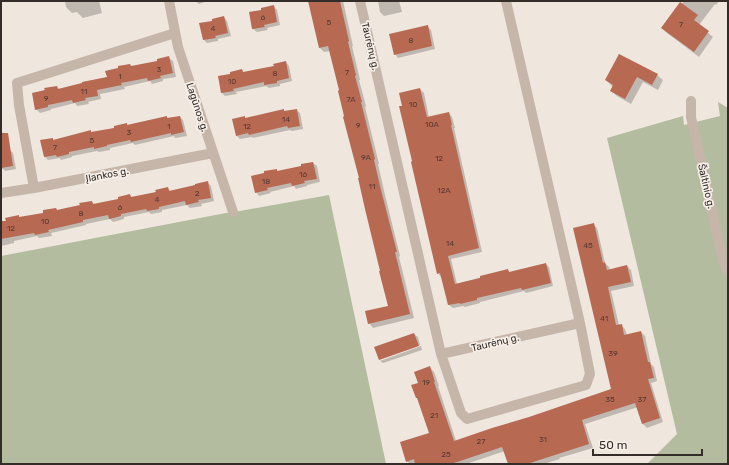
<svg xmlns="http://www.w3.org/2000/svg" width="729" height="465" font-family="Rubik,sans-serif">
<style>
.green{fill:#b3bc9e}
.shadow{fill:#0003}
.building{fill:#b86952}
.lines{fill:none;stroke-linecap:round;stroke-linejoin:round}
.minor{stroke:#c6b6aa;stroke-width:10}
.labels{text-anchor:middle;stroke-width:3.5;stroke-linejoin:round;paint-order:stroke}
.number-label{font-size:8px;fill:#553b33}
.street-label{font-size:10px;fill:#342c29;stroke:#f7f0e9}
</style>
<rect width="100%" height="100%" fill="#efe6dd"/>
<path class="green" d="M718 102 728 108V464H647L677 434 607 138 683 116 684 125 720 116Z
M329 195 386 464H1V256L226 213 240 211Z"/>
<path class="shadow" d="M65 1H99L102 13 83 18 77 12 72 13 66 7Z
M195 1H208L199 4Z
M311 1H343L353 46H352L360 80H359L366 106 365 107 379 164H378L385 195 400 256 399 257 414 318 373 328 369 323 389 306 340 91 330 51 324 52 320 48Z
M378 1H399L402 12 384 16 380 12Z
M684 1H719L716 5 715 4 699 25 713 37 699 57 667 33 662 28Z
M273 6 277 10 280 25 267 28 268 30 257 32 253 29 250 13 263 11Z
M224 17 227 21 231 36 218 39V41L207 43 204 40 213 22Z
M427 26 431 30 435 49 398 58 395 54Z
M620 55 657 75 663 80 658 90 643 82 631 104 617 96 611 91 613 87 606 80Z
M169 58 173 61 176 77 163 79V81L152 84 150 81 124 87 125 89 100 94 101 99 88 102 89 104 77 106 75 103 51 109V110L40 113 36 109 57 87 59 89 108 77 130 65 133 67 158 62Z
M286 62 289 66 292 81 280 84V86L269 88 266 86 236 92 237 94 225 96 222 93 219 77 231 75 242 70 244 73 275 66Z
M420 89 424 93 429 118 449 113 452 117 455 128H454L482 252 451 259 457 284 508 270 510 273 545 264 549 267 553 286 526 293 524 291 480 302V303L465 307 463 306 453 308 449 305 442 277H441L438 273 414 162 403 106Z
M296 110 300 113 303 129 292 131 290 130 253 138 252 137 240 139 237 136 244 117 246 119Z
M167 117 168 119 180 117 183 120 187 136 175 138 174 136 135 145 133 143 110 148V150L99 152 97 151 72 156V157L61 160 60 158 48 160 45 157 52 139 54 140 116 128 126 124 128 125Z
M10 150 13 153 16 169 5 171 3 169H1V151Z
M313 163 317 166 320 182 307 185V186L296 189 294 186 270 192 271 193 259 196 256 192 276 170 279 172 302 167Z
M207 182 211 186 214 201 201 204 202 206 190 208 187 205 162 210V212L151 214 149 212 124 217V219L113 222 110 219 86 224V225L51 233 52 236 39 238 37 236 14 241V243L1 246V222L44 214 56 209 58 211 81 206 92 202 95 205 119 200 130 196 132 198 157 193 168 188 171 192Z
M593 224 597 228 605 263 609 267 610 270 627 266 631 270 634 286 611 291 619 325H621L625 329 627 335 641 332 645 336 651 364 654 367 657 381 651 383 663 422 647 428 643 424 638 407 585 424 593 448 559 458 560 459 543 464H509L505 451 466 464H410L407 461 430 434 419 400 417 398 419 383 430 368 434 372 439 386H438L456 441 529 418 612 390Z
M414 334 418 337 420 345 380 359V360H379L375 347Z
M421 346 422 350 383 363 380 361Z"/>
<path class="building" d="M308 1H340L349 41 348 42 356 75 355 76 362 102H361L375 159 374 160 381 190 397 252H395L410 314 368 324 365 311 388 306 379 271H380L365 209 358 178H359L343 117 344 116 338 91 339 90 328 46 319 48Z
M680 2 698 15 694 20 709 31 694 52 661 28Z
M274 5 277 22 264 25 265 27 252 29 249 12 261 10V8Z
M224 16 228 33 215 36 216 38 203 40 199 23 212 21V19Z
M428 25 432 46 394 55 389 34Z
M619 54 658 74 652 85 637 77 625 99 610 91 613 85 605 80Z
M169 56 173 73 160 76 161 78 148 81 147 78 121 83 122 85 97 90 98 96 85 98 86 100 73 103 72 100 48 105V107L35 110 32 93 45 90 44 88 57 86 58 89 82 83V82L107 77 105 71 118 68V66L130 64 131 66 157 61V59Z
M286 61 289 78 277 81V83L264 85V82L233 89 234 91 221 93 218 76 230 74V72L242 69 243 72 274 66 273 64Z
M420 88 427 117 449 112 452 125H451L479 248 448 256 455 284 480 278V276L508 269 509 272 546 263 551 283 522 290 521 288 477 298V300L460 304V303L448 305 440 273 437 274 411 162 412 161 399 106H402L399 93Z
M284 109V111L297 109 300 126 288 128 287 126 249 135 248 133 236 136 232 119 245 116V118Z
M167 116V118L180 116 184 132 171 135V133L131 142 130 140 107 145V146L94 149V147L69 152V154L57 157 56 155 44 157 40 140 53 138V140L91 130V132L114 128V126L127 123V125Z
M1 133H8L13 166 1 168Z
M313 162 317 179 304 181 305 183 292 186 291 183 267 188 268 190 255 193 251 176 264 173V171L277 169V171L301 166V164Z
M208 181 211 198 198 200 199 202 186 205 185 201 159 207V209L147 211 146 209 121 214V216L109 219 108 215 83 220V222L48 230 49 232 35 235 34 233 1 239V221H6L5 218 19 215V217L43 213V210L56 208 57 210 80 205 79 203 92 201 93 204 118 199V197L130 194 131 197 156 192 155 190 168 187 169 191 195 185V184Z
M594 223 603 263 605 262 607 270 627 265 631 282 608 287 616 325 622 324 624 335 641 331 648 362H650L654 378 648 379 660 418 642 424 635 403 582 420 589 444 527 464H508L502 447 451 464H415L414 459 406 462 400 442 429 433 417 398H416L411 385 418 383 414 372 430 366 435 382H434L454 441 492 428 529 417 611 389 573 228Z
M414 333 419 346 379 360 374 347Z"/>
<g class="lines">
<path class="minor" d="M169 1 178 47 233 212
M360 1 441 354 580 323 506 1
M691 101V117L723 261 728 271
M34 188 19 105 17 83 175 33
M1 193 34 188 213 153
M441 354 461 413 467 419 586 385 590 374 580 323"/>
</g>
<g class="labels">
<g class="number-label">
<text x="263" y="20">6</text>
<text x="329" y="25">5</text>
<text x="681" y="27">7</text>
<text x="213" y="31">4</text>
<text x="411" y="43">8</text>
<text x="159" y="72">3</text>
<text x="347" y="75">7</text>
<text x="275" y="76">8</text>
<text x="120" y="79">1</text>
<text x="232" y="84">10</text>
<text x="84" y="94">11</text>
<text x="46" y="101">9</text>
<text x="351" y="102">7A</text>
<text x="413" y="107">10</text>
<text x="286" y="122">14</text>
<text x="432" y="127">10A</text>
<text x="358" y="128">9</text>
<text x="169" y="129">1</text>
<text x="247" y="129">12</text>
<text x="129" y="135">3</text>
<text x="92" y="143">5</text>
<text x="55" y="150">7</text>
<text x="366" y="160">9A</text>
<text x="439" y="161">12</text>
<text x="303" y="177">16</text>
<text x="266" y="184">18</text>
<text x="372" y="189">11</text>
<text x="444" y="193">12A</text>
<text x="197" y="196">2</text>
<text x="157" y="202">4</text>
<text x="120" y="210">6</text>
<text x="81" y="216">8</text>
<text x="45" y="224">10</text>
<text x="11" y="231">12</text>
<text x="450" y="246">14</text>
<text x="588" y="248">45</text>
<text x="604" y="321">41</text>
<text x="613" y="356">39</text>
<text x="426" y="385">19</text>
<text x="610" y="402">35</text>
<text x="642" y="402">37</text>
<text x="434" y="418">21</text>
<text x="543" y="442">31</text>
<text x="481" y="444">27</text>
<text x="446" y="457">25</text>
</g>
<g class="street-label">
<text transform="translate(371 46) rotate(77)" y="4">Taurėnų g.</text>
<text transform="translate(198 107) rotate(72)" y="4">Lagūnos g.</text>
<text transform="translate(107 174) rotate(-11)" y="4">Įlankos g.</text>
<text transform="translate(707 186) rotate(77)" y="4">Šaltinio g.</text>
<text transform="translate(495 342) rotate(-13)" y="4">Taurėnų g.</text>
</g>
</g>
<rect width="729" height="465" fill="none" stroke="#342c29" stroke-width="4"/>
<path d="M593 449v6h109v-6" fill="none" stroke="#342c29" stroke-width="2"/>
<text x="599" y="449" font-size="12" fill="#342c29" stroke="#f7f0e9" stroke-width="3" paint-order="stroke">50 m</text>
</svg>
